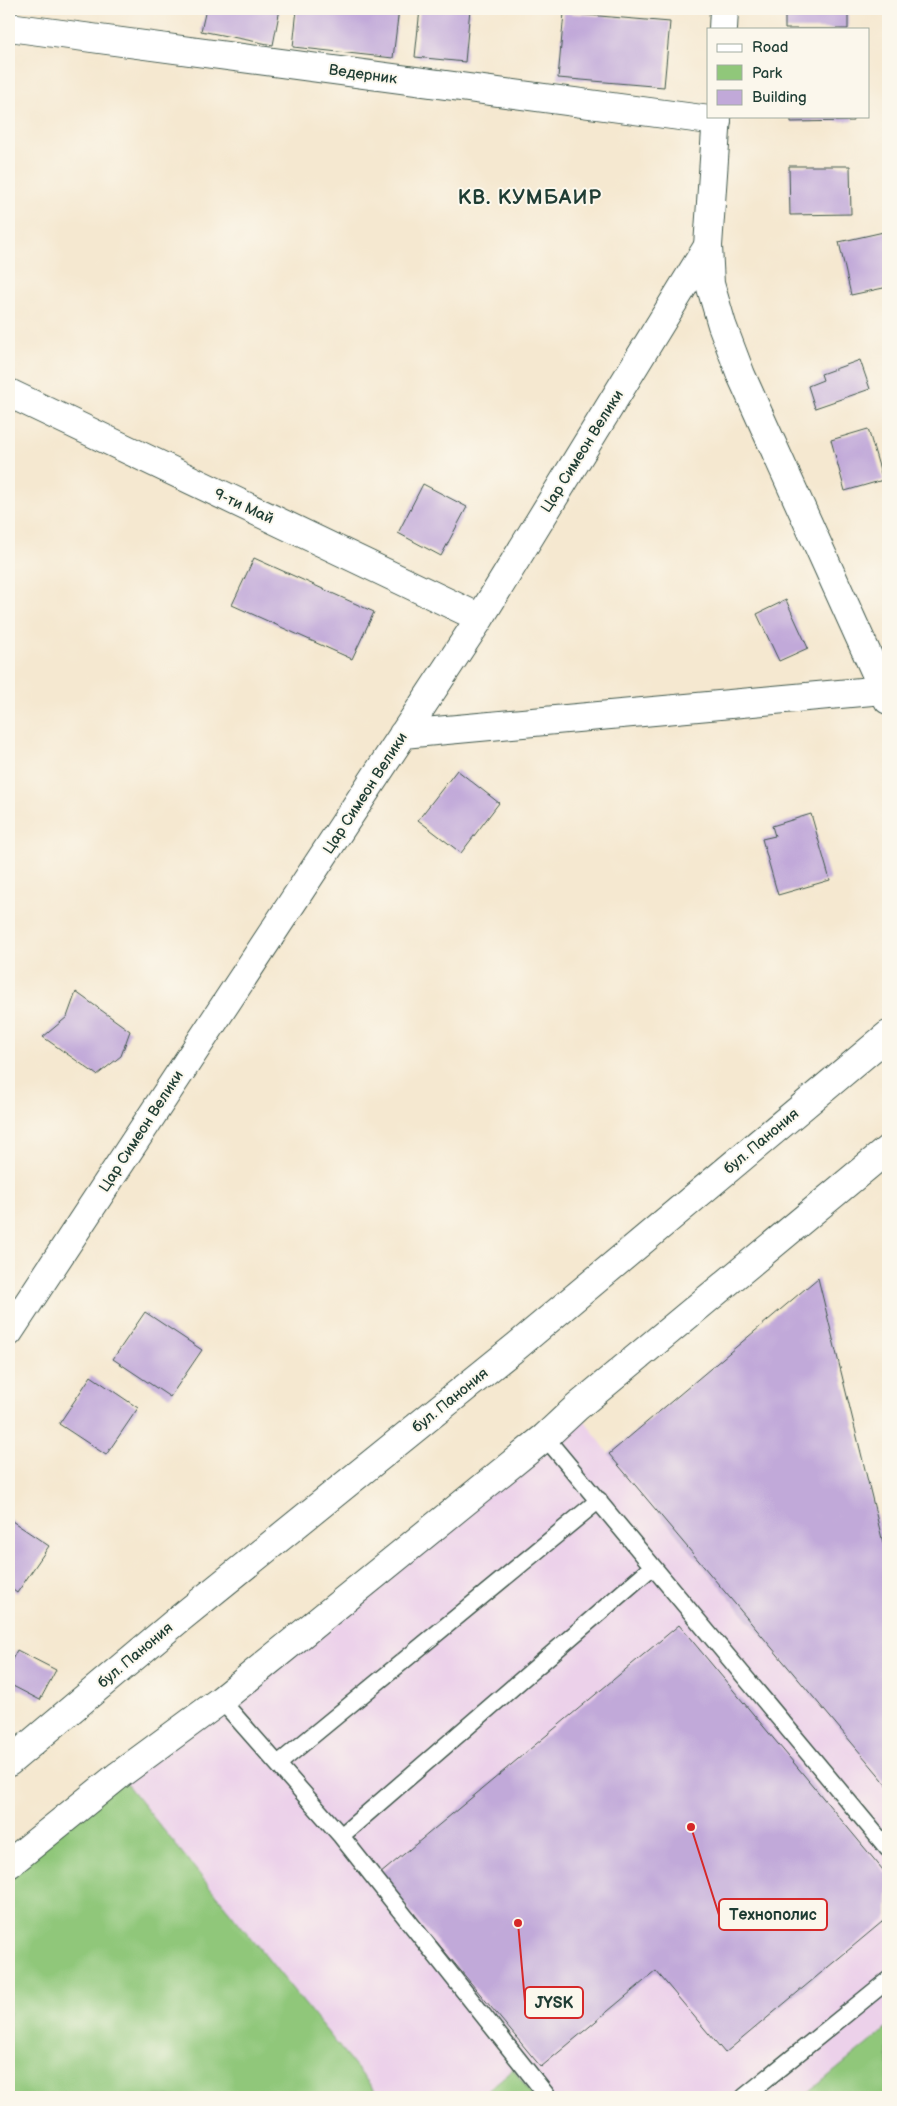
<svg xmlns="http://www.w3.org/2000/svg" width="897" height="2106" font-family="'Balsamiq Sans',sans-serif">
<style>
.built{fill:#ecd1ea}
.green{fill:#90c77a;stroke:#588257}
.building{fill:#c1a9d9}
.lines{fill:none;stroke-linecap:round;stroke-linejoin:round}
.service-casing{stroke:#3f574b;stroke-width:19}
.minor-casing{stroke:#3f574b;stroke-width:30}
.secondary-casing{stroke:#3f574b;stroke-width:30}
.primary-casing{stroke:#3f574b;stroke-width:30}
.service{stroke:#fff;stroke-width:16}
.minor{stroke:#fff;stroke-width:28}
.secondary{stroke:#fff;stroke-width:28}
.primary{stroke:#fff;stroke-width:28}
.labels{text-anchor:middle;stroke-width:4;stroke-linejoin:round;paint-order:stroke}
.street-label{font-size:15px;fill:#1f3d34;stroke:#fbf7ec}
.district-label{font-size:20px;font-weight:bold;letter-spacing:1px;fill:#1f3d34;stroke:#fbf7ec}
.leader{fill:none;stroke:#d62828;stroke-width:2}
.callout-dot{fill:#d62828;stroke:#fbf7ec;stroke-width:2}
.callout{fill:#fbf7ec;stroke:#d62828;stroke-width:2}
.callout-label{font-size:16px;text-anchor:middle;font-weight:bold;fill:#1f3d34}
</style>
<rect width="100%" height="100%" fill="#fbf7ec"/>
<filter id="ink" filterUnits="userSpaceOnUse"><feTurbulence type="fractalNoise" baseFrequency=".02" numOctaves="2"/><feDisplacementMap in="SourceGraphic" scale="10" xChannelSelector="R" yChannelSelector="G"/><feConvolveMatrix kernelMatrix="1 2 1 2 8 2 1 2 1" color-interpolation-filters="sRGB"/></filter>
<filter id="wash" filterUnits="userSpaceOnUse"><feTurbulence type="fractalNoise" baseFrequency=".0096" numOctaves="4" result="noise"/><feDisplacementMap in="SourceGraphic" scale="20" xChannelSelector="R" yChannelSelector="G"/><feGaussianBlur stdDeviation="1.12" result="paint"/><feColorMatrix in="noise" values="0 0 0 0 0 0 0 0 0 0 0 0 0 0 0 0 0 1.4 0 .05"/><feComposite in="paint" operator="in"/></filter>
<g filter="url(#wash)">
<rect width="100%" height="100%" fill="#f5e8d0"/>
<path class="built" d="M576 1408 609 1454 888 1786V2027L803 2097H535L513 2069 480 2097H380L119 1775Z"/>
<path class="green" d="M119 1775 380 2097H9V1864Z
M888 2027V2097H803Z
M513 2069 535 2097H480Z"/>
<g id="blocks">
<path class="building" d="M206 9H280L273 45 201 31Z
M297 9H399L393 58 293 47Z
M420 9H470L465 62 415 57Z
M785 9H848V29H785Z
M564 13 670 22 664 87 558 78Z
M791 116H852L853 121 791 122Z
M789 166H850L851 214 790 215Z
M888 231V287L851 295 839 242Z
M860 360 870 389 815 408 808 386 823 380 821 374Z
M868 429 883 480 845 491 831 440Z
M423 484 467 507 441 556 398 533Z
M254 558 374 612 352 659 232 605Z
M786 600 808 648 779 661 757 614Z
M457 770 499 803 461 853 418 820Z
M811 814 830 880 778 895 762 839 775 836 772 826Z
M76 992 130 1031 121 1056 97 1075 43 1037 67 1017Z
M818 1278 888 1563V1786L609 1454Z
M145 1312 202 1350 170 1397 113 1359Z
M91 1376 138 1408 106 1455 59 1424Z
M9 1519 49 1546 17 1593 9 1587Z
M679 1625 888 1876V1917L725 2053 656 1971 541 2067 380 1874Z
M17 1650 56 1670 40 1700 9 1684V1665Z"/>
</g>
</g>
<g filter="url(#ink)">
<use href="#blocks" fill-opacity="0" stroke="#3f574b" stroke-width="1"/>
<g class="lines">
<g class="service-casing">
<path id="service" d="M545 1437 888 1849
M221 1700 341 1836 548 2097
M278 1764 599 1500
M341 1836 652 1567
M744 2097 888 1980"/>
</g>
<g class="minor-casing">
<path id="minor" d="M9 27 717 121
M9 393 480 618
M403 734 883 690
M9 1332 480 618 708 246"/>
</g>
<g class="secondary-casing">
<path id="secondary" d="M723 29 724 9
M717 116 708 246 710 284 722 325 741 375 888 700"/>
</g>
<g class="primary-casing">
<path id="primary" d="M9 1762 178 1620 517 1346 888 1035
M9 1864 119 1775 221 1700 545 1437 576 1408 888 1149"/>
</g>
<use href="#service" class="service"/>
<use href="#minor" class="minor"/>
<use href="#secondary" class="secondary"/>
<use href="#primary" class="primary"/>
</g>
</g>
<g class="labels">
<g class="street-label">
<text transform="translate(363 74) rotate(8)" y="5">Ведерник</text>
<text transform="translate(582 451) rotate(-58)" y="5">Цар Симеон Велики</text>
<text transform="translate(244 506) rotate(25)" y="5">9-ти Май</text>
<text transform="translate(365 793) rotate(-57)" y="5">Цар Симеон Велики</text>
<text transform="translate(141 1131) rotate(-57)" y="5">Цар Симеон Велики</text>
<text transform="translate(761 1141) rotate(-40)" y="5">бул. Панония</text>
<text transform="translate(450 1400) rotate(-39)" y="5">бул. Панония</text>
<text transform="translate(135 1655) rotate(-40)" y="5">бул. Панония</text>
</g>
<g class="district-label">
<text x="530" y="204">КВ. КУМБАИР</text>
</g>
</g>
<path class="leader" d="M691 1827L719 1915M518 1923L525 2002"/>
<g class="callout-dot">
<circle cx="691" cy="1827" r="5"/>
<circle cx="518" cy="1923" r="5"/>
</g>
<g class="callout">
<rect x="719" y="1899" width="108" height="31" rx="5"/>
<rect x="525" y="1987" width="58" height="31" rx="5"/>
</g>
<g class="callout-label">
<text x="773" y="1920">Технополис</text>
<text x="554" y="2008">JYSK</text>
</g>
<rect width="897" height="2106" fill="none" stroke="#fbf7ec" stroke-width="30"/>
<rect x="707" y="28" width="162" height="90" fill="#fbf7ec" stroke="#a3ada2"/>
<rect x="717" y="44" width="25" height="8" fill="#ffffff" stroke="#a3ada2"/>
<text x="752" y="52" font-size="15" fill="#1f3d34">Road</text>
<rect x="717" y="65" width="25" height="15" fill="#90c77a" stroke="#a3ada2"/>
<text x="752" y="78" font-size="15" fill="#1f3d34">Park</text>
<rect x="717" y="90" width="25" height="15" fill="#c1a9d9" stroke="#a3ada2"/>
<text x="752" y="102" font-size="15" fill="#1f3d34">Building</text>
</svg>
